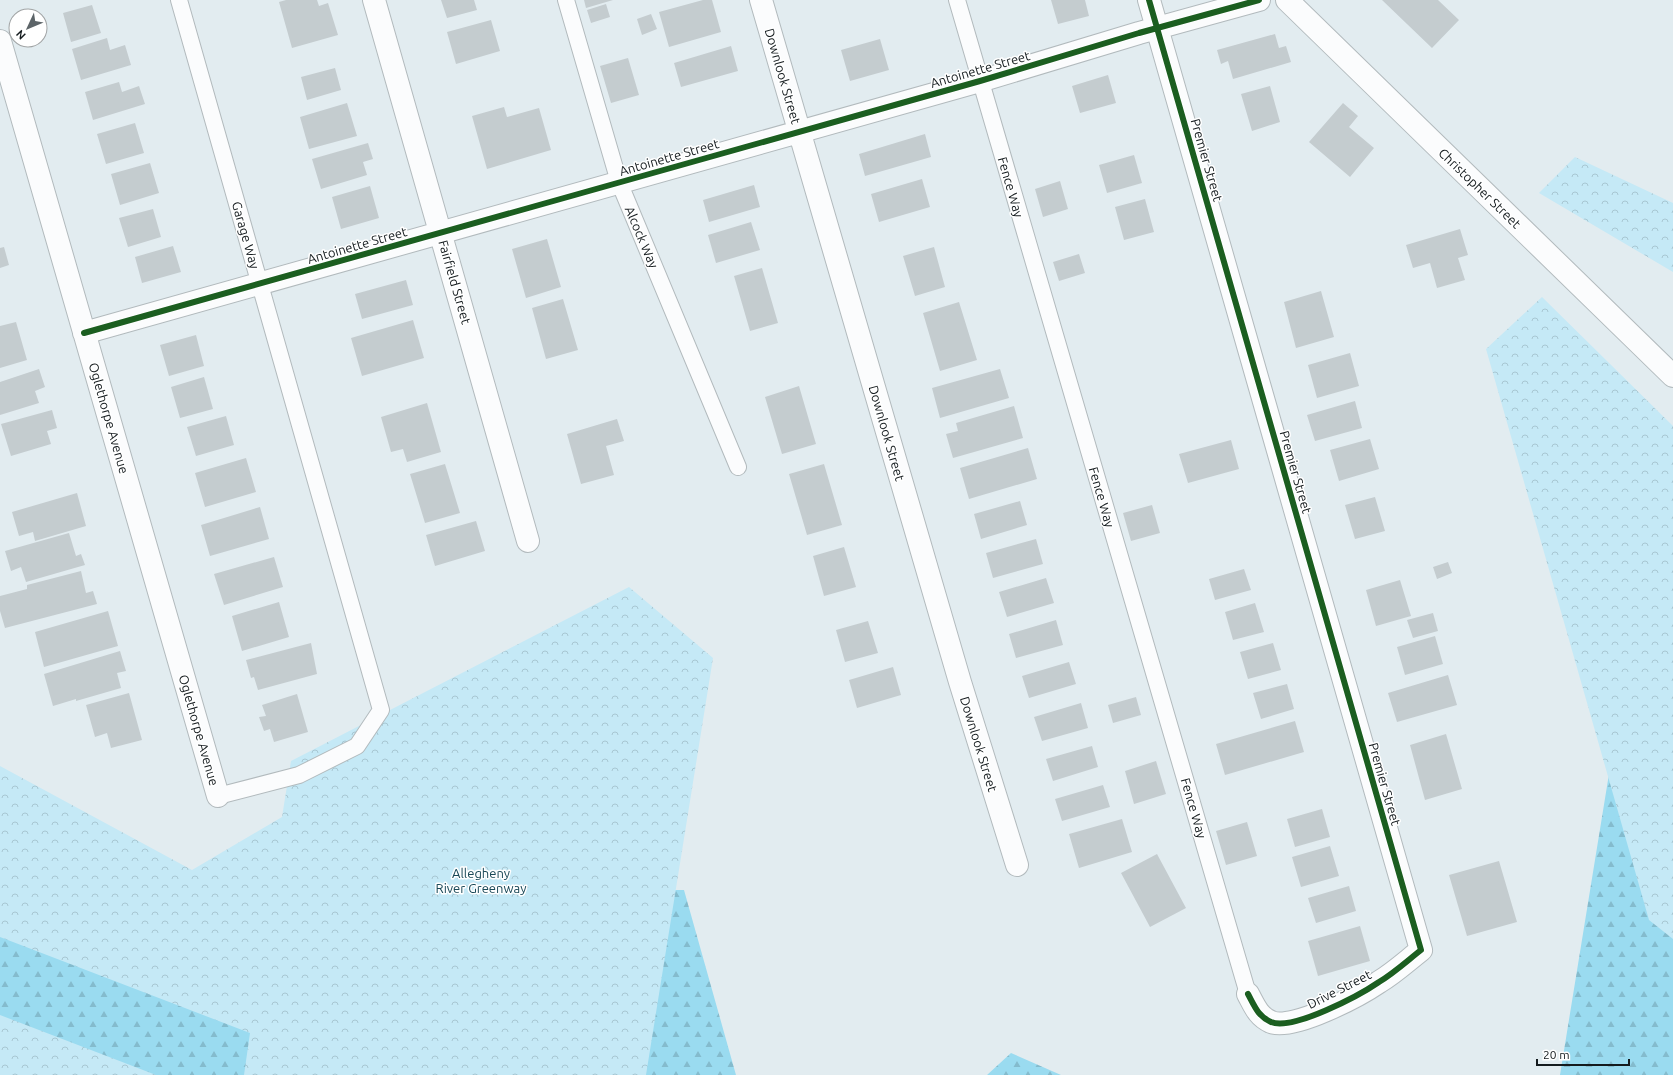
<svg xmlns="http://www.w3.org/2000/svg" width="1673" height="1075" font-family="Ubuntu,sans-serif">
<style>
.forest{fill:url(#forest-firs)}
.park{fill:url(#park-crowns)}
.building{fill:#c4cccf}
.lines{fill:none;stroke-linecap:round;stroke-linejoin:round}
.lane-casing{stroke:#b2babd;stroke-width:18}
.street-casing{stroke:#b2babd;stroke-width:24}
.lane{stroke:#fbfcfd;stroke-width:16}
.street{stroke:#fbfcfd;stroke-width:22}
.cycleway-casing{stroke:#fff;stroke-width:8}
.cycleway{stroke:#1b5e20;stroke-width:6}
.labels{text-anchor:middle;stroke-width:3;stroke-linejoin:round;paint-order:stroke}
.street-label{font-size:13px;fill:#141b1e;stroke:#fff}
.park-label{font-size:13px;fill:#194857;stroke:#fff}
</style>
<defs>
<pattern id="forest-firs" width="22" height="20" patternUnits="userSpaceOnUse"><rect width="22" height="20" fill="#9adbf0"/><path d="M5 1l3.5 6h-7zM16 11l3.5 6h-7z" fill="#84bbcd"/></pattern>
<pattern id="park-crowns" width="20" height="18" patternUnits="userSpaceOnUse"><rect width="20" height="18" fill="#c5e9f6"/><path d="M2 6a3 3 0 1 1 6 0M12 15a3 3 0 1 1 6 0" fill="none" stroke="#a8c7d2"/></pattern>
</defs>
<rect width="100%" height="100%" fill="#e2ecf0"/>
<path class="forest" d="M1629 651H1673V1075H1560Z
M0 816 226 890H684L736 1075H0Z
M1011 1053 1061 1075H987Z"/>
<path class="park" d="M1575 157 1673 203V272L1539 193Z
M1542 297 1673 426V939L1649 920 1486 349Z
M629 587 713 658 646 1075H244L250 1033 0 937V766L192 870 282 817 291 761Z
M0 1015 156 1075H0Z"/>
<path class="building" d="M286 0H317L319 6 328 3 338 35 292 48 279 2Z
M441 0H474L477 10 447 18Z
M584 0H613L586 8Z
M703 0H712L721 32 669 47 659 12Z
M1051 0H1085L1089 16 1058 24Z
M1382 0H1438L1459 20 1432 48Z
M606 4 610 17 591 23 587 10Z
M92 5 101 33 71 42 63 13Z
M651 14 657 29 642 35 637 19Z
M491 20 500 51 456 64 447 32Z
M1275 34 1279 48 1286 46 1291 62 1233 79 1228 61 1221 64 1217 50Z
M107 38 110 50 125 45 131 65 81 80 72 49Z
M880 39 889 70 850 81 841 50Z
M731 46 738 71 681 87 674 63Z
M628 58 639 95 611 103 600 66Z
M335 68 341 90 307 100 301 77Z
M1108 75 1116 103 1080 113 1072 86Z
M119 82 122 92 139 86 145 104 93 120 85 92Z
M1270 86 1280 122 1252 131 1241 94Z
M347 103 357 136 309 149 300 117Z
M1343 103 1358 116 1349 127 1374 148 1350 177 1309 142Z
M504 107 507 117 539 108 551 150 487 169 472 116Z
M135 123 144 153 106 164 97 134Z
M925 134 931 157 865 176 859 154Z
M368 143 373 159 363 162 367 175 321 189 312 159Z
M1134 155 1142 183 1107 193 1099 165Z
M150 163 159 193 120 205 111 174Z
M922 179 930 207 879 222 871 194Z
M1060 181 1068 209 1043 217 1035 189Z
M754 185 760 207 709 222 703 200Z
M370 186 379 218 341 229 332 197Z
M1145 199 1154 232 1124 240 1115 207Z
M153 209 161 237 128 247 119 218Z
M751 222 760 250 716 263 708 235Z
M1460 229 1468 255 1458 258 1465 280 1437 288 1430 263 1413 268 1406 245Z
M547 239 561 287 526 298 512 249Z
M173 246 181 272 142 283 135 257Z
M4 247 9 265 0 268V248Z
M934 247 945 287 915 296 903 256Z
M1079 254 1085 273 1059 281 1053 262Z
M762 268 778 323 750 331 734 276Z
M406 280 413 305 362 319 355 294Z
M1321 291 1334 337 1296 348 1284 302Z
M563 299 578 350 546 359 532 308Z
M959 302 977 360 940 371 923 313Z
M413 320 424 358 362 376 351 338Z
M16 322 27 360 0 368V326Z
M196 335 204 366 169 376 160 345Z
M1350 353 1359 386 1317 398 1308 365Z
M39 369 45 387 35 391 39 403 0 415V382Z
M1000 369 1009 398 940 418 932 388Z
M204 377 213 409 180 418 171 387Z
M799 386 816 444 782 454 765 397Z
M1355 401 1362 428 1315 441 1307 415Z
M427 403 441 452 407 462 403 449 391 452 381 417Z
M1014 406 1023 438 953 458 946 434 958 431 956 423Z
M52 410 57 428 47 431 51 444 11 456 1 424Z
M226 416 234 445 196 456 187 427Z
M617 419 624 441 606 446 614 475 581 484 567 434Z
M1370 439 1379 469 1339 481 1330 450Z
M1231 440 1239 469 1188 483 1179 454Z
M1028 448 1037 479 969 499 960 468Z
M246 458 256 492 205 507 195 473Z
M445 464 460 513 425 523 410 474Z
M824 464 842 525 807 535 789 474Z
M77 493 86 526 35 541 33 532 19 536 12 512Z
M1375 497 1385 531 1355 539 1345 505Z
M1020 501 1027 525 981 539 974 514Z
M1152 505 1160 533 1131 541 1123 513Z
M260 507 269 539 210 556 201 525Z
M476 521 485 551 435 566 426 535Z
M69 533 76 556 81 554 85 565 26 582 21 567 11 571 5 551Z
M1036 539 1043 564 993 578 986 553Z
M844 547 856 587 824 596 813 556Z
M274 557 283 587 224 605 214 574Z
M1448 562 1452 573 1437 579 1433 567Z
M1244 569 1251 590 1215 600 1209 579Z
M81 571 86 593 93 591 97 604 5 628 0 611V596L27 589V585Z
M1046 578 1054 603 1007 617 999 592Z
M1400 580 1411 616 1376 626 1366 590Z
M279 602 289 637 242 651 232 616Z
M1255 603 1264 632 1233 640 1225 612Z
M108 611 118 646 44 667 35 632Z
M1433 613 1438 631 1413 638 1407 620Z
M1056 620 1063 645 1016 658 1009 634Z
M868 621 878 653 845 662 836 630Z
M1435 636 1443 664 1405 675 1397 647Z
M311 643 317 674 258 690 254 677 251 678 246 660Z
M1273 643 1281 670 1248 679 1240 652Z
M120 651 126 671 117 673 121 688 76 701V699L53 706 44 674Z
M1069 662 1076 684 1029 698 1022 676Z
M893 667 901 695 857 708 849 680Z
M1448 675 1457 705 1397 722 1388 693Z
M1287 684 1294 709 1261 719 1253 693Z
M129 693 142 740 111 748 107 733 95 737 86 705Z
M297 694 308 732 274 742 270 729 264 731 259 717 266 716 262 705Z
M1136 697 1141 715 1113 723 1108 705Z
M1081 703 1088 728 1042 741 1034 717Z
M1295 721 1304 752 1225 775 1216 744Z
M1446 734 1462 789 1425 800 1410 745Z
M1092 746 1098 767 1053 781 1046 759Z
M1156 761 1166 794 1134 804 1125 771Z
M1103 785 1110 807 1062 821 1055 799Z
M1322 809 1330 837 1295 847 1287 819Z
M1122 819 1132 852 1079 868 1069 834Z
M1247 822 1257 856 1226 865 1216 831Z
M1330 846 1339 876 1301 887 1292 857Z
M1157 854 1186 908 1150 927 1121 873Z
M1499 861 1517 922 1467 936 1449 875Z
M1349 886 1356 911 1316 923 1308 898Z
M1360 926 1370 961 1318 976 1308 941Z"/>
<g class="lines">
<g class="lane-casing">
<path id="lane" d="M179 0 381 710 357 746 299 775 218 796
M566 0 619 182 738 467
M957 0 1248 994"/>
</g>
<g class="street-casing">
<path id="street" d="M374 0 528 541
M761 0 960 682 1017 865
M1149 0 1421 950C1407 961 1394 973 1379 982 1360 995 1293 1031 1271 1022 1258 1016 1255 1007 1248 994
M1287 0 1673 376
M0 41 218 796
M84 333 980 81 1139 33 1259 0"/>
</g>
<use href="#lane" class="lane"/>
<use href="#street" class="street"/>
<g class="cycleway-casing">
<path id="cycleway" d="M1149 0 1421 950C1407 961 1394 973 1379 982 1360 995 1293 1031 1271 1022 1258 1016 1255 1007 1248 994
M84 333 980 81 1139 33 1259 0"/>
</g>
<use href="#cycleway" class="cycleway"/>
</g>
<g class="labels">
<g class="street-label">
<text transform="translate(980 69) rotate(-16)" y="5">Antoinette Street</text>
<text transform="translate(783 76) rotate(74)" y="5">Downlook Street</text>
<text transform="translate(669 157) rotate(-16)" y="5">Antoinette Street</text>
<text transform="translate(1207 160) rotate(74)" y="5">Premier Street</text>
<text transform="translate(1011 187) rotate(74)" y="5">Fence Way</text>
<text transform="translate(1480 188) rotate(44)" y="5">Christopher Street</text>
<text transform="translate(246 235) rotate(74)" y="5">Garage Way</text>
<text transform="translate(642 237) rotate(67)" y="5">Alcock Way</text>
<text transform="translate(357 245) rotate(-16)" y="5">Antoinette Street</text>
<text transform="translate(455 282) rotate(74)" y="5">Fairfield Street</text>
<text transform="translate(109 418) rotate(74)" y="5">Oglethorpe Avenue</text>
<text transform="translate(887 433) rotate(74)" y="5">Downlook Street</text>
<text transform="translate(1296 472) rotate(74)" y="5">Premier Street</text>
<text transform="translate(1102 497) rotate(74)" y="5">Fence Way</text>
<text transform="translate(199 730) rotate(74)" y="5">Oglethorpe Avenue</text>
<text transform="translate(979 744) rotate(73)" y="5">Downlook Street</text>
<text transform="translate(1385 784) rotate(74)" y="5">Premier Street</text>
<text transform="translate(1194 808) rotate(74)" y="5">Fence Way</text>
<text transform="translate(1339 989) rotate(-27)" y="5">Drive Street</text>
</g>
<g class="park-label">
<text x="481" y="878">Allegheny<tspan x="481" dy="15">River Greenway</tspan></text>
</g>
</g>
<g transform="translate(28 28) rotate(226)"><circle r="19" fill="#ffffff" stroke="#a1a4a5"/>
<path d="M0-3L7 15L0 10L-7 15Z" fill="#5c6468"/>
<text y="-6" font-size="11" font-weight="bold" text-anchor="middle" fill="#141b1e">N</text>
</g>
<path d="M1537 1059v6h92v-6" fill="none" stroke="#141b1e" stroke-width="2"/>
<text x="1543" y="1059" font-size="12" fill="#141b1e" stroke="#ffffff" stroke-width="3" paint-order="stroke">20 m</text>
</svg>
